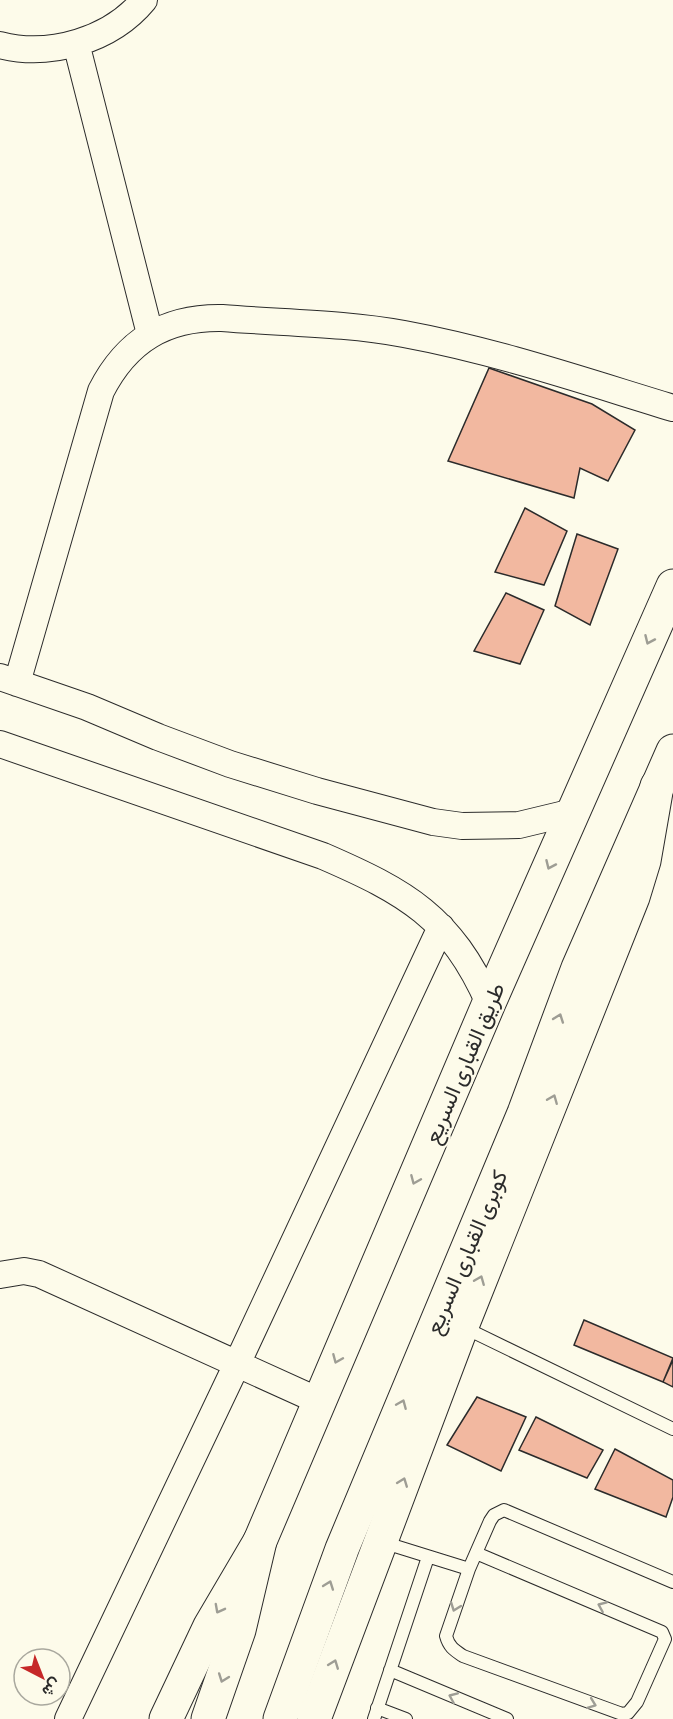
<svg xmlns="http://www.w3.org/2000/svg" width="673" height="1719" font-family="'Alegreya Sans',Vazirmatn,sans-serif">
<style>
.building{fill:#f2b8a0;stroke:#2b2b2b;stroke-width:1.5}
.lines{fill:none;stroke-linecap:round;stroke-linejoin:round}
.service-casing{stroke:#2b2b2b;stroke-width:14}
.minor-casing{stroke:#2b2b2b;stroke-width:28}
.trunk-casing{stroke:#2b2b2b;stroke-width:35}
.motorway-casing{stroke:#2b2b2b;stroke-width:35}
.service{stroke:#fdfbea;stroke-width:12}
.minor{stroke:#fdfbea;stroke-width:26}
.trunk{stroke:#fdfbea;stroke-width:33}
.motorway{stroke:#fdfbea;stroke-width:33}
.oneway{stroke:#9e9d94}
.labels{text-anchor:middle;stroke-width:4.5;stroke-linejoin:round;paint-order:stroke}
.street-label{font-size:22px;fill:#2b2b2b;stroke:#fdfbea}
</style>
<rect width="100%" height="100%" fill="#fdfbea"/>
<path class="building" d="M489 368 592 404 635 430 608 481 580 468 574 498 448 461Z
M525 508 567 531 544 585 495 572Z
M577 534 618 549 590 625 555 606Z
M506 593 544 610 520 664 474 651Z
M584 1320 673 1358 663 1382 574 1345Z
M673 1360V1387L663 1382Z
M477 1397 526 1417 501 1471 447 1445Z
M536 1417 603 1450 587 1478 519 1450Z
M615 1449 673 1480V1497L666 1517 595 1489Z"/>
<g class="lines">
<g class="service-casing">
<path id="service" d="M463 1327 673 1429
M382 1542 469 1569
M476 1553 662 1632 665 1639 637 1702 628 1713 622 1714 463 1656C454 1650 449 1647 446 1636L469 1569 490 1521 494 1515 504 1510 673 1582
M390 1670 507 1719
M377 1708 406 1719
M374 1719 428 1557"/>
</g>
<g class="minor-casing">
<path id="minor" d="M76 43 150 334
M0 45C50 58 111 40 144 0
M0 677 87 707 158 737 230 764 317 791 433 822 462 826 519 825 573 812
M17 683 101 391C127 340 166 317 222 318 283 323 345 323 404 334 496 351 584 381 673 408
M0 744 323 856C406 892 451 917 489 1003
M0 1275 24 1271 39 1274 319 1401
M68 1719 237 1364 441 927"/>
</g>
<g class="trunk-casing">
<path id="trunk" d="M208 1719 239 1630 260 1541 489 1003 673 586
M280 1719 342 1549 524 1113 578 968 673 751"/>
</g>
<g class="motorway-casing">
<path id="motorway" d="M166 1719 210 1626 260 1541
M314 1719 462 1326 633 897 644 861 657 786"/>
</g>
<use href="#service" class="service"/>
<use href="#minor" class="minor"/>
<use href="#trunk" class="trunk"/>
<use href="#motorway" class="motorway"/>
</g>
<defs><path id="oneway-chevron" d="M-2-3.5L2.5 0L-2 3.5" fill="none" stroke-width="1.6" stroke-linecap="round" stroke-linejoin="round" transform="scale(1.5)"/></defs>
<g class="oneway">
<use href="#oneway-chevron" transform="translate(649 640) rotate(114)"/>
<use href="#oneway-chevron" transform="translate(550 865) rotate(114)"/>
<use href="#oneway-chevron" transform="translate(559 1018) rotate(-70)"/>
<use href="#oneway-chevron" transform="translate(553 1099) rotate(-68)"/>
<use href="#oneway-chevron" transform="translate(415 1180) rotate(113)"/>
<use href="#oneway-chevron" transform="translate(480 1280) rotate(-68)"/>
<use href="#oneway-chevron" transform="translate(337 1359) rotate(113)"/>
<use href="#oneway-chevron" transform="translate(402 1404) rotate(-67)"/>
<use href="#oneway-chevron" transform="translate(403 1482) rotate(-69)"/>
<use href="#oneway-chevron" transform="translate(329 1585) rotate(-70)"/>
<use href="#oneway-chevron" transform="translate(602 1606) rotate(-157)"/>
<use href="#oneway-chevron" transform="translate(455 1607) rotate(110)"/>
<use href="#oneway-chevron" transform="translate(219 1609) rotate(118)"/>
<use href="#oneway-chevron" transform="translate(334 1664) rotate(-69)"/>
<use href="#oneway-chevron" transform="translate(223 1678) rotate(110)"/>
<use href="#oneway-chevron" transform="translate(453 1697) rotate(-157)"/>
<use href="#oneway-chevron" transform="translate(592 1704) rotate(21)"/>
</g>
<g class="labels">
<g class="street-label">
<text transform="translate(464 1063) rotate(-67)" y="8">طريق القبارى السريع</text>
<text transform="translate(466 1252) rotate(-67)" y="8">كوبرى القبارى السريع</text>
</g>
</g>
<g transform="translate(42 1677) rotate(138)"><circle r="28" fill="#fdfbea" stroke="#a9a89e" stroke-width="1.5"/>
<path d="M0-4.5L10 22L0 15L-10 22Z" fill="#c62828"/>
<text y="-9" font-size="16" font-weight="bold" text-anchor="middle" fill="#2b2b2b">ش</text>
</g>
</svg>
